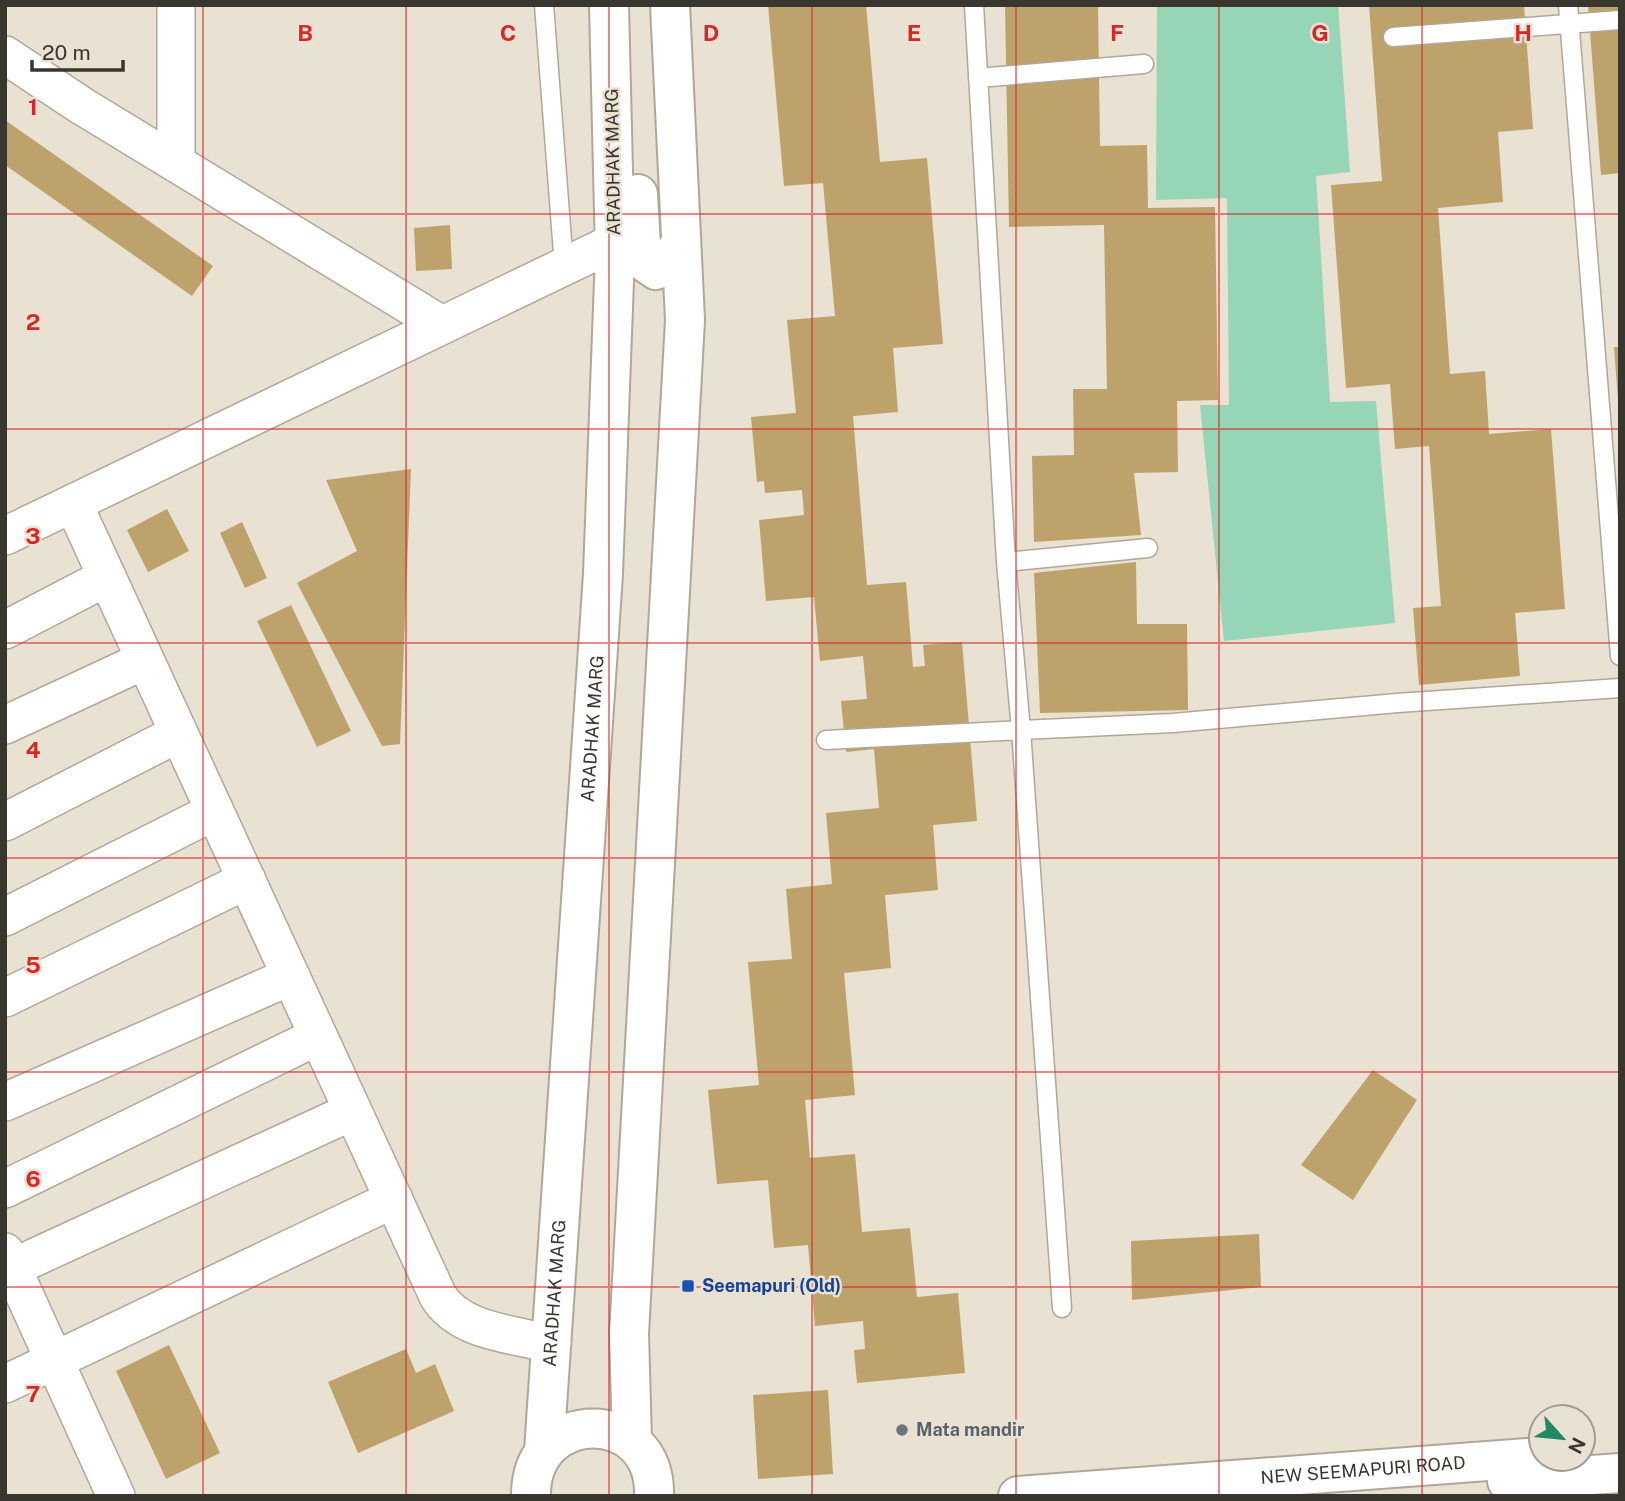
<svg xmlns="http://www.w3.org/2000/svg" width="1625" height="1501" font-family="'Public Sans',sans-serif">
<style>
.green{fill:#96d5b6}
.building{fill:#bda26c}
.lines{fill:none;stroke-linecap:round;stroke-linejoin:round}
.service-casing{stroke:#afa89a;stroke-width:21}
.minor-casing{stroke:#afa89a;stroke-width:40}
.secondary-casing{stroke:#afa89a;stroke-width:42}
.service{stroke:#fff;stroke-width:18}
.minor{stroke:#fff;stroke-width:37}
.secondary{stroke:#fff;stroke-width:38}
.grid{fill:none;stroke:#d62828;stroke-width:2;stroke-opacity:0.55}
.transit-dot{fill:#1a4fb4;stroke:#e9e1d2;stroke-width:2.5}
.worship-dot{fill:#6b7280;stroke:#e9e1d2;stroke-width:2.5}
.labels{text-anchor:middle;stroke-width:5;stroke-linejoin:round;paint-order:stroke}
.street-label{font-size:18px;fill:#393630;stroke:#e9e1d2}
.transit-label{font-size:18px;font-weight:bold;fill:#164399;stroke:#e9e1d2;text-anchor:start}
.worship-label{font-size:18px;font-weight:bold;fill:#5b616d;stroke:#e9e1d2;text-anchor:start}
.grid-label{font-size:23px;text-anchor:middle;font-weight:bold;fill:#d62828;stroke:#e9e1d2;stroke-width:5;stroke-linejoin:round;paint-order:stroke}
</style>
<rect width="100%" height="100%" fill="#e9e1d2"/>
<path class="green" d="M1157 5H1338L1350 172 1316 176 1330 402 1376 401 1395 623 1224 641 1200 405H1229L1227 198 1156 200Z"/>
<path class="building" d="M768 5H866L880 162 927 158 943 344 893 348 898 412 853 416 867 585 906 582 913 667 925 666 923 645 962 642 977 821 933 825 938 890 885 895 891 968 844 973 855 1095 805 1100 810 1158 855 1154 862 1232 910 1228 917 1297 958 1293 965 1373 857 1383 854 1350 865 1349 863 1321 815 1326 808 1245 774 1248 768 1180 717 1184 708 1090 759 1085 748 962 792 959 786 889 832 884 826 813 879 808 874 749 846 752 841 701 867 699 863 656 820 661 814 597 766 601 759 520 804 515 802 490 765 493 764 481 757 482 751 417 796 413 787 320 835 316 823 183 784 186Z
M1005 5H1098L1100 146 1147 145 1148 208 1215 207 1218 400 1177 401 1178 472 1134 473 1141 535 1034 542 1032 456 1074 455 1073 389H1107L1104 225 1009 227Z
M1369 5H1524L1533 129 1498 132 1503 202 1438 208 1450 374 1485 371 1489 434 1551 429 1565 609 1515 613 1520 676 1419 685 1413 608 1441 606 1429 446 1395 449 1390 384 1346 388 1331 185 1382 181Z
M1588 5H1620V173L1601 175Z
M5 120 213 266 192 296 5 165Z
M450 225 452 269 416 271 414 228Z
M1614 347H1620V400H1618Z
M411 469 400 744 382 746 297 583 357 551 326 480Z
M167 509 189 551 148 572 127 530Z
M242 522 267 578 245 588 220 533Z
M1136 562 1137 624H1187L1188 710 1040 713 1034 573Z
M291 605 351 731 317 747 257 621Z
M1373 1070 1417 1100 1353 1200 1301 1165Z
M1259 1234 1261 1287 1132 1300 1131 1241Z
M169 1345 220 1453 166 1479 116 1371Z
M406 1349 416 1373 435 1364 454 1411 358 1453 328 1382Z
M828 1390 833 1474 758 1479 753 1395Z"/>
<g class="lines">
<g class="service-casing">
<path id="service" d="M544 5 564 266
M974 5 1006 562
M1568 5 1620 656
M1393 37 1620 20
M978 78 1144 64
M1148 548 1006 562 1021 730 1173 723 1397 703 1620 688
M826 740 1021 730 1062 1308"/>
</g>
<g class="minor-casing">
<path id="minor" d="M176 5V163
M5 55 82 106 442 325
M73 503 438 1296C460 1332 513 1334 552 1344
M5 536 615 242
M5 630 107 577
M5 725 145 660
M5 822 179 733
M5 917 215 811
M5 998 247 880
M5 1102 291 976
M5 1189 318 1036
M5 1252 116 1496
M5 1271 353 1111
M5 1384 394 1199"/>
</g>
<g class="secondary-casing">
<g id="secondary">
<path d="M638 194 641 245 646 263 656 270 665 266 681 243"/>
<path d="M632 1441 629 1334 685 320 670 5"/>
<path id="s1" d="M544 1451 603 574 615 254 609 5"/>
<path d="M1507 1481 1620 1473"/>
<path d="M531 1496C530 1406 657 1406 654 1496"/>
<path id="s2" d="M1018 1496 1541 1457"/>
</g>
</g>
<use href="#service" class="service"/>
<use href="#minor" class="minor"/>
<use href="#secondary" class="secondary"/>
</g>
<path class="grid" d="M203 5V1496M406 5V1496M609 5V1496M812 5V1496M1016 5V1496M1219 5V1496M1422 5V1496M5 214H1620M5 429H1620M5 643H1620M5 858H1620M5 1072H1620M5 1287H1620"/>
<rect class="transit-dot" x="681" y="1279" width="14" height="14" rx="3.5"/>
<circle class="worship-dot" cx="902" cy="1430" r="7"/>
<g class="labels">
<g class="street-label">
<text transform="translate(613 162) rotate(-91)" y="6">ARADHAK MARG</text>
<text dy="6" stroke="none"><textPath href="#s1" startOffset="724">ARADHAK MARG</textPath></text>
<text dy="6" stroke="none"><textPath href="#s1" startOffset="158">ARADHAK MARG</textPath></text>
<text dy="6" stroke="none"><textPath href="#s2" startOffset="346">NEW SEEMAPURI ROAD</textPath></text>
</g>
<g class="transit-label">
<text x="702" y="1292">Seemapuri (Old)</text>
</g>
<g class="worship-label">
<text x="916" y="1436">Mata mandir</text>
</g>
</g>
<g class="grid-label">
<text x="305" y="41">B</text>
<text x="508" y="41">C</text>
<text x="711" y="41">D</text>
<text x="914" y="41">E</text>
<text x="1117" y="41">F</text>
<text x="1320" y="41">G</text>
<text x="1523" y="41">H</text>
<text x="33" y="115">1</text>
<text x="33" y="330">2</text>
<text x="33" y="544">3</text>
<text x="33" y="758">4</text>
<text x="33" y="973">5</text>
<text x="33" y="1187">6</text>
<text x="33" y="1402">7</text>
</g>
<rect width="1625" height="1501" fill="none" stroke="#393630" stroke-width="14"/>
<g transform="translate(1562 1438) rotate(117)"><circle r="33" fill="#e9e1d2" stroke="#a39d91" stroke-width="2"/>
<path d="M0-5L12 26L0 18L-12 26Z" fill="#1f8864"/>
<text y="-10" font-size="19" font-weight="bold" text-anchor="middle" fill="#393630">N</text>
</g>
<path d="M32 60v10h91v-10" fill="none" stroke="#393630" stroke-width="3.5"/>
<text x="42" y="60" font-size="21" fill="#393630" stroke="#e9e1d2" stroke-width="5" paint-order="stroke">20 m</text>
</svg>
